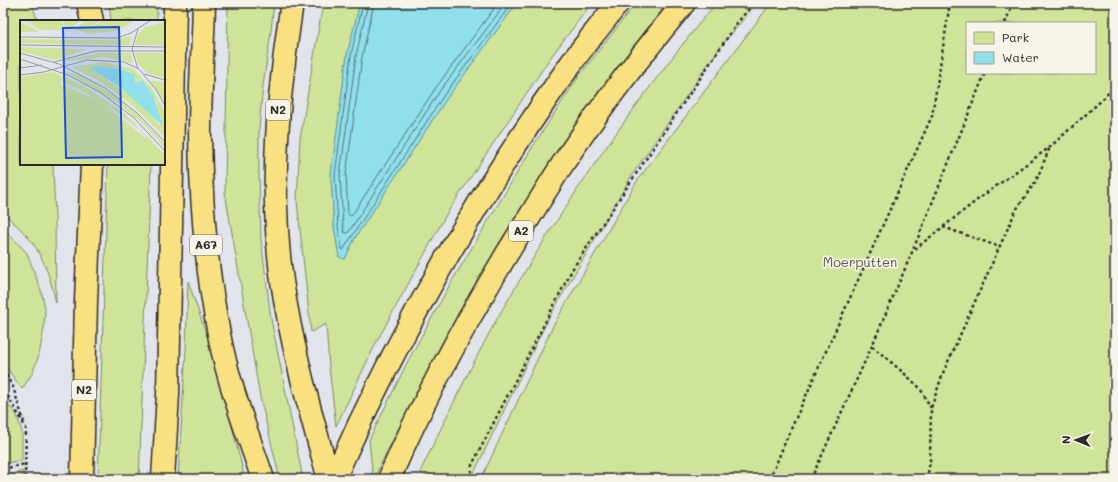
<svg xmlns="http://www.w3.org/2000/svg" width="1118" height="482" font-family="Mali,sans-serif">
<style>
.green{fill:#cfe499;stroke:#7d8862;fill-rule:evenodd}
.water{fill:#90e0ec;stroke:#68989f}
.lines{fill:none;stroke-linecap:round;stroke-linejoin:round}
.shore{stroke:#537378;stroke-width:1}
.highway-casing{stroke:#2b2b2b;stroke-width:25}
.path{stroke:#2b2b2b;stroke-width:2.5;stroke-dasharray:3 3;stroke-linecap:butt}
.highway{stroke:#f9e181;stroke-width:22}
.labels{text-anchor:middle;stroke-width:3.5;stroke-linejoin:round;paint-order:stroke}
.shield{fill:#f7f3e8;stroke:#686764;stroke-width:1}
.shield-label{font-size:12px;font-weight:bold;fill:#2b2b2b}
.park-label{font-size:13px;fill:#545946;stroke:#f7f3e8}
.inset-road{fill:none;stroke:#989b9e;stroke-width:1}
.view{fill:#1d4ed8;fill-opacity:0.15;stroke:#1d4ed8;stroke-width:2}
.inset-edge{fill:none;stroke:#2b2b2b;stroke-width:2}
</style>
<rect width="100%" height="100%" fill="#e1e5eb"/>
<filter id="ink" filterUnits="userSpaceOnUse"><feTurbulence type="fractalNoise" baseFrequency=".025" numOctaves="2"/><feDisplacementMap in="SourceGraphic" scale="8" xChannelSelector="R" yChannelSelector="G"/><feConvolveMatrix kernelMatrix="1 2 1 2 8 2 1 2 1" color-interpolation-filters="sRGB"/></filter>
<g filter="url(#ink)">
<path class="green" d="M3 3H32L37 20 21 21V164H53L55 218 56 303C51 281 45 260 32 242 24 231 12 222 3 212Z
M109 3H157V21H111Z
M228 3H274L270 39 263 85 259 129V174L261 239 271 319 303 479H280L260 397 225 192Z
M323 3H360L347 55 331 175 334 226 339 257 345 259 355 238 447 98 517 3H592L550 58 447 213 377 341 336 426 329 367 326 324 311 332 297 201 300 139Z
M636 3H668L649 26 597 94 512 224 470 295 433 363 373 479 369 440 410 357 452 281 535 143 579 76Z
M716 3H757L718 50 632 175 547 321 471 479H431L420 472C446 418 472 363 502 310 565 202 636 100 716 3Z
M771 3H1115V479H481L553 326 637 181ZM967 23H1095V73H967Z
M108 164H151L139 479H98Z
M3 228 27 253 41 290 45 308 44 328 39 355 32 374 22 389 3 363Z
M188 281 216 362 245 479H178L186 349Z
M3 400 16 413 22 432V460L3 464Z
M23 471V479H3V476Z"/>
<path class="water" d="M360 3H517L447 98 355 238 345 259 339 257 334 226 331 175 347 55Z"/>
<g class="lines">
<path class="shore" d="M363 3 351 55 335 175 338 226 342 248 343 250 444 95 512 3
M368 3 356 56 340 175 343 225 344 232 346 233H348L439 92 506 3
M374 3 362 57 346 175 348 214 350 216 352 215 435 89 498 3"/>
<g class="highway-casing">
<path id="highway" d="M88 3 92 21
M204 3C203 47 200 92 200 136 201 202 206 269 219 334 228 383 247 432 263 479
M292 3C278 95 269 188 282 281 292 349 311 414 329 479
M82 479 86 301 92 164
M163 479 168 394 175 3
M334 479C398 334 478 195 570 65 585 44 602 24 618 3
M389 479C423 400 464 325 508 252 526 223 544 193 562 165 599 108 641 55 684 3"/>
</g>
<path class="path" d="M1005 23 1013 3
M943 227 1000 247
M915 249 981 197 1050 147 1104 98 1115 85
M872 346 906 375 920 388 931 408
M3 370 13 387 24 422
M3 392 9 398 26 428 25 479
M3 469 25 464
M471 479 472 465 573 268 737 23 754 3
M770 479 786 440 932 116 950 3
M811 479 872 346 913 250 985 73
M927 479 930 461 931 408 943 373 1016 210 1036 181 1050 147"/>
<use href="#highway" class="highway"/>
</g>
</g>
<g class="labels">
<g class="shield">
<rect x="266" y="100" width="24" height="20" rx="3"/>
<rect x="509" y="221" width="24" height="20" rx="3"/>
<rect x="190" y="235" width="32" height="20" rx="3"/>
<rect x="72" y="380" width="24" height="20" rx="3"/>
</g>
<g class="shield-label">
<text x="278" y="114">N2</text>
<text x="521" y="235">A2</text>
<text x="206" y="249">A67</text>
<text x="84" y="394">N2</text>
</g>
<g class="park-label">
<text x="860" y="267">Moerputten</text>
</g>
</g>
<g transform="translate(20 20)">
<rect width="145" height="145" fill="#e1e5eb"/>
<path d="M5 0H42L45 10H20ZM43 0H61L51 9 46 10ZM66 0H80L66 12 54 10ZM82 0H115L97 11 64 14ZM0 2 20 12H0ZM145 2V25H114L119 13 126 7ZM111 16 110 25 0 23V19L94 20ZM0 27 59 29H67L34 40 0 31ZM78 33H111L113 43 85 37 39 42ZM115 33H145V58L127 53 118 43ZM84 42 113 49 131 67 145 92V117L110 83 76 59 51 47ZM94 47 110 52 114 64 120 59 136 81 141 106 111 76 70 48ZM44 51 59 55 92 74 117 94 145 124V128L124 105 98 83ZM33 52 44 57 40 64 80 81 129 121 120 110 95 91 63 71 42 62 45 57 64 66 103 92 145 135V145H0V57ZM130 61 145 62V83Z" fill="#cfe499" fill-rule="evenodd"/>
<path d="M80 46 101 49 115 55 114 64 122 60 133 75 143 106 100 67 70 48Z" fill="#90e0ec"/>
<path class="inset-road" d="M0 17 97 18 111 13 131 0M0 25 145 27M0 33 39 44 85 68 117 93 145 122M0 39 48 55 81 73 113 97 145 131M34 42 76 31H145M0 48 22 45M118 49 112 29 118 9M124 54 145 60M0 55 24 52 67 40 104 42 119 49 137 71 145 86"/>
<path class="view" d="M99 7 102 137 46 138 43 8Z"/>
<rect width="145" height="145" class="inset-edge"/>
</g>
<rect width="1118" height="482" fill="none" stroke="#f7f3e8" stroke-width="16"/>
<rect x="8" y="8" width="1102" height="466" fill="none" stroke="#2b2b2b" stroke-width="1.5" filter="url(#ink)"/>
<rect x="966" y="22" width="130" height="52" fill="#f7f3e8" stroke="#a5a39c"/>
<rect x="974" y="32" width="20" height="12" fill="#cfe499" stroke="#a5a39c"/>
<text x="1002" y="42" font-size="12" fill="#2b2b2b">Park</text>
<rect x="974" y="52" width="20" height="12" fill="#90e0ec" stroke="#a5a39c"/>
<text x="1002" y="62" font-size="12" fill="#2b2b2b">Water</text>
<g transform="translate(1076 440) rotate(271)" stroke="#f7f3e8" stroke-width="3" paint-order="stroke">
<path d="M0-3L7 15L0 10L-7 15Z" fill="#2b2b2b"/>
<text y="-6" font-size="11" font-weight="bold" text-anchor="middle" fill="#2b2b2b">N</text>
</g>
</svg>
